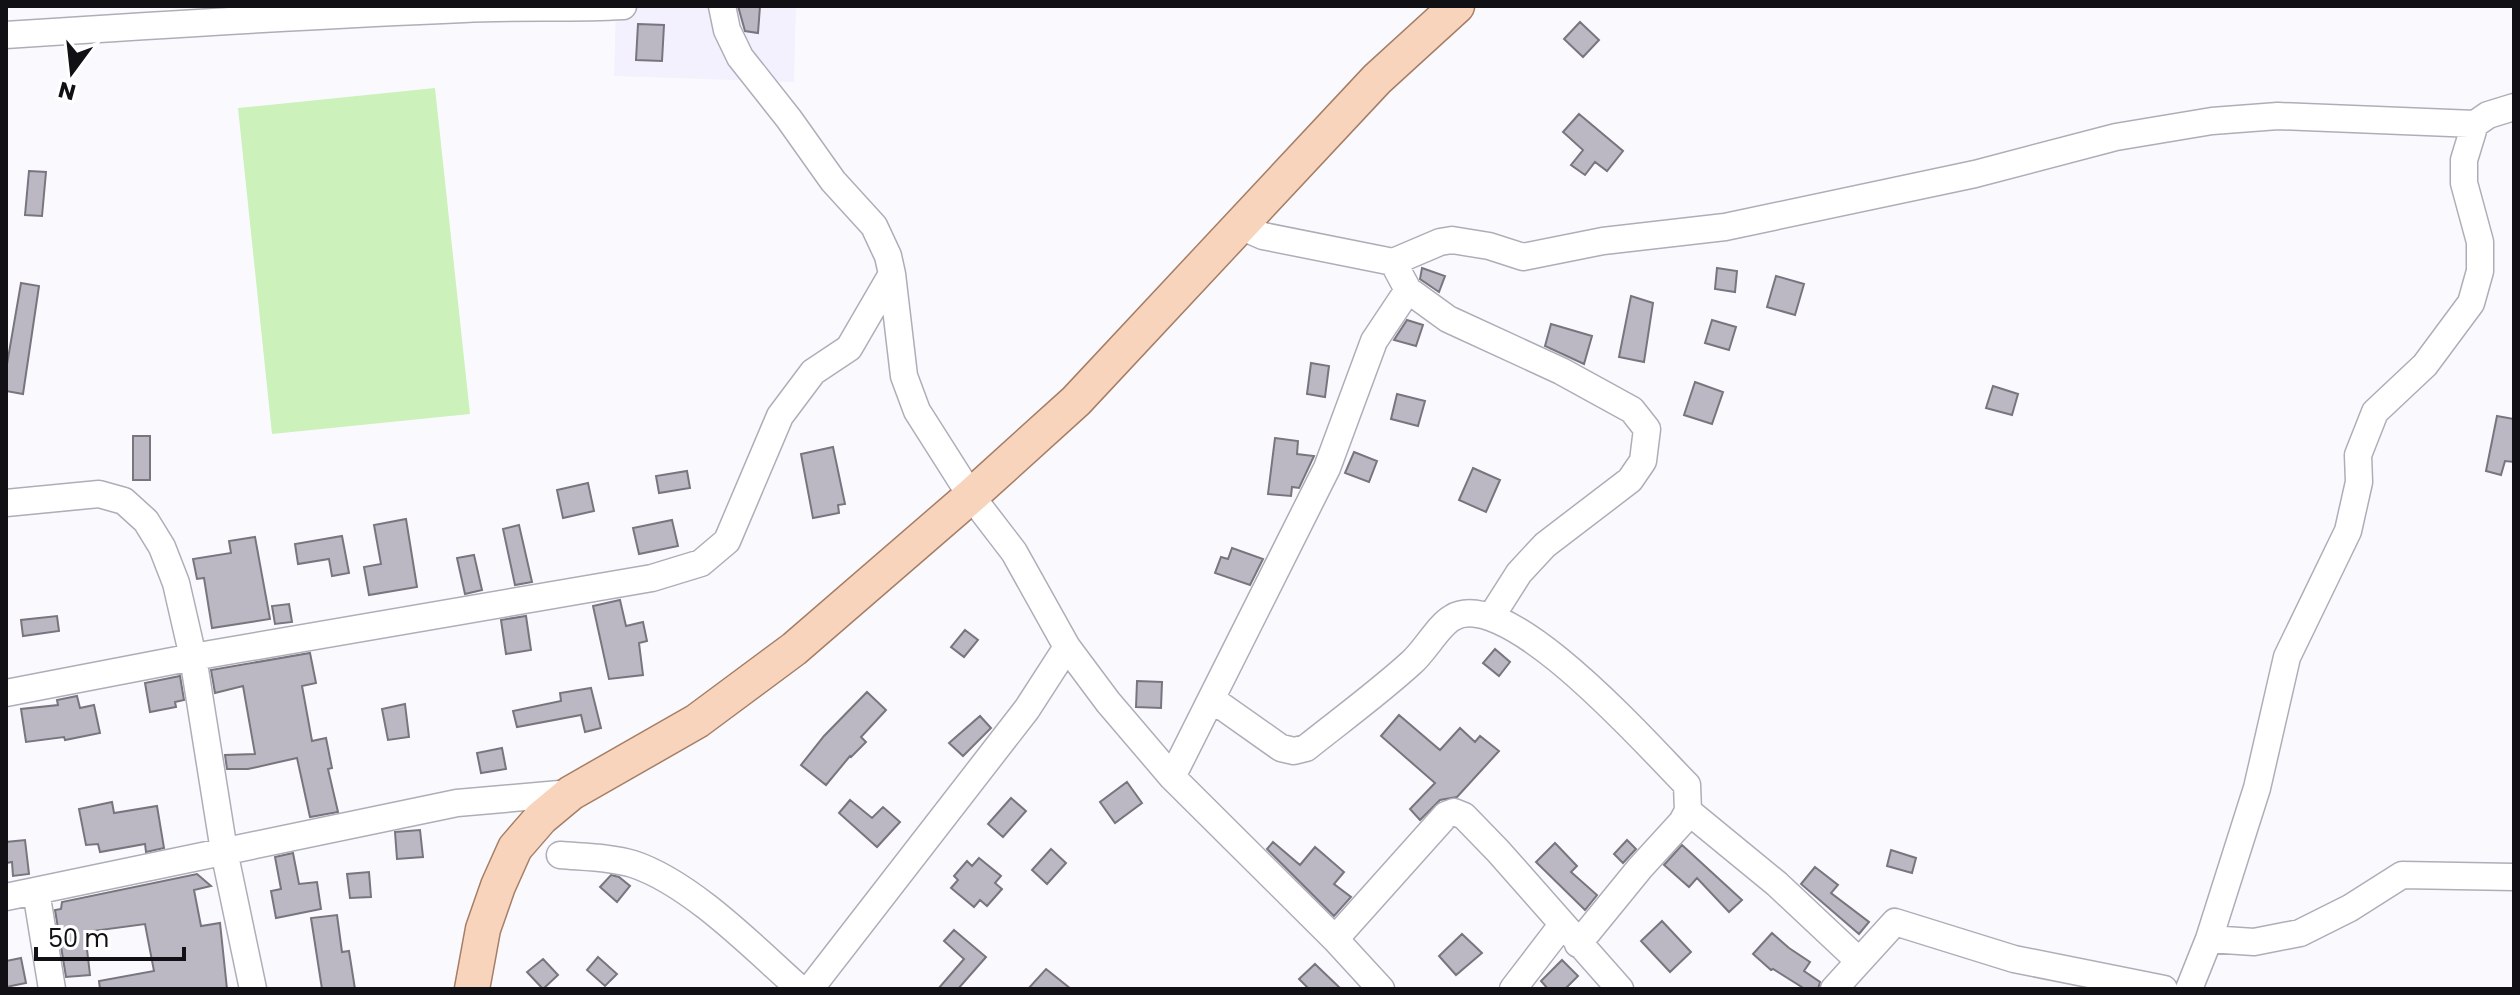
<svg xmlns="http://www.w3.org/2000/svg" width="2520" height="995" font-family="Poppins,sans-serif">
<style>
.built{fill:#f2f1fd}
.green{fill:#ccf1ba}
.building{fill:#bcb8c3;stroke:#79757f;stroke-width:2}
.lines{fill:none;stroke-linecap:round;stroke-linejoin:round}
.minor-casing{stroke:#aeaeb9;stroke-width:29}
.major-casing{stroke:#a57e65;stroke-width:37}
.minor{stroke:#fff;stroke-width:26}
.major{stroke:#f9d4bc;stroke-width:34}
</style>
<rect width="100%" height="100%" fill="#fafafe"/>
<path class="built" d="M616 6H796L794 82 614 76Z"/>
<path class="green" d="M435 88 470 414 272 434 238 108Z"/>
<path class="building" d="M738 6H760L758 33 745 31Z
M1580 22 1599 40 1583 57 1564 39Z
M638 24 664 25 662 61 636 60Z
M1579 114 1623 151 1607 171 1595 162 1585 175 1571 165 1583 150 1563 132Z
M29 171 46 172 42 216 25 215Z
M1422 268 1445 276 1439 292 1420 279Z
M1717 268 1737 271 1735 292 1715 289Z
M1776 276 1804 284 1795 315 1767 307Z
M21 283 39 286 23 394 6 391V370Z
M1631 296 1653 303 1644 362 1619 357Z
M1407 320 1423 325 1416 346 1394 340Z
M1712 320 1736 327 1729 350 1705 343Z
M1551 324 1592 336 1584 364 1545 346Z
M1311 363 1329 366 1325 397 1307 394Z
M1695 382 1723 392 1712 424 1684 415Z
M1993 386 2018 394 2012 415 1986 408Z
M1397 394 1425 401 1418 426 1391 419Z
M2497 416 2514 419V462L2505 461 2501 475 2486 471Z
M133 436H150V480H133Z
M1275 438 1298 441 1297 454 1314 456 1299 488 1292 487 1291 496 1268 494Z
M833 447 845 504 838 505 839 513 813 518 801 454Z
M1354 452 1377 461 1369 482 1345 473Z
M1473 468 1500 480 1486 512 1459 500Z
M687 471 690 488 659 493 656 476Z
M588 483 594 511 563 518 557 490Z
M406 519 417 587 369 595 364 567 381 564 374 525Z
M672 520 678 546 639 554 633 528Z
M519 525 532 582 515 585 503 529Z
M342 536 349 573 332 576 329 559 298 564 295 544Z
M255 537 270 619 212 628 204 578 197 579 193 559 231 553 229 541Z
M1232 548 1263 559 1250 585 1215 573 1221 557 1228 559Z
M474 555 482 590 465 594 457 558Z
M620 600 626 626 643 622 647 641 639 643 643 675 609 679 593 606Z
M289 604 292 622 275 624 272 606Z
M57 616 59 631 23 636 21 620Z
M526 616 531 650 506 654 501 620Z
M965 630 978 640 964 657 951 647Z
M1495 649 1510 662 1499 676 1483 663Z
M310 653 316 683 302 686 312 741 326 738 332 768 328 769 338 812 310 817 297 758 248 769H227L225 755 255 754 243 686 215 693 211 670Z
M180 676 184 700 175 702 176 707 150 712 145 683Z
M1137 681 1162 682 1161 708 1136 707Z
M591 688 601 728 585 732 581 715 517 727 513 711 561 701 560 693Z
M867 692 886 710 861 737 866 742 851 757 850 756 826 785 801 765 824 736Z
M77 696 80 708 94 705 100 733 65 740 64 737 26 742 21 709 58 705 57 700Z
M405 704 409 737 388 740 382 709Z
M1399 715 1440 750 1460 728 1475 742 1480 736 1499 751 1457 797 1440 800 1420 820 1410 809 1435 783 1381 736Z
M980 716 991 728 963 756 949 743Z
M502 748 506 769 481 773 477 753Z
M1127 782 1142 803 1115 823 1100 802Z
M1011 798 1026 811 1003 837 988 824Z
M850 800 872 818 883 807 900 822 877 847 839 813Z
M112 802 114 813 157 806 164 848 146 852 145 844 100 852 98 844 86 845 79 809Z
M420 830 423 857 397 859 395 832Z
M25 840 29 874 13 876 12 862 6 863V842Z
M1627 840 1636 849 1623 863 1614 854Z
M1273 842 1300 865 1315 847 1344 872 1334 884 1351 897 1334 916 1267 849Z
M1555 843 1577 866 1571 872 1597 895 1585 910 1536 862Z
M1682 845 1742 900 1729 912 1697 878 1689 887 1664 865Z
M1051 849 1066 863 1047 884 1032 870Z
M1891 850 1916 858 1912 873 1887 866Z
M293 853 299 884 317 882 321 909 276 918 271 891 281 889 275 857Z
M979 858 1001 876 995 883 1002 889 987 906 980 900 974 907 951 888 958 880 954 876 967 861 972 866Z
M1815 867 1838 885 1831 893 1869 922 1859 934 1801 884Z
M369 872 371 897 350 898 347 874Z
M197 874 211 886 194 890 201 926 220 923 227 989H100L99 981 154 971 145 924 85 932 90 975 66 977 55 910 61 909 62 902Z
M611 875 619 877 630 886 617 902 600 887Z
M337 915 342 952 349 951 355 989H322L311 918Z
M1662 921 1691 952 1670 972 1641 941Z
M954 930 986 957 958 989H938L964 959 944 941Z
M1772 933 1789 948 1810 962 1804 971 1820 982 1818 989H1805L1773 969 1771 970 1753 954Z
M1462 934 1482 953 1456 975 1439 956Z
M598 957 617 974 605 986 587 970Z
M21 958 26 983 6 987V961Z
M543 959 558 975 543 989 527 972Z
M1562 960 1578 976 1565 989H1548L1541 981Z
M1315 964 1341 989H1309L1299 979Z
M1046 969 1071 989H1028Z"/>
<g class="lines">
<g class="minor-casing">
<path id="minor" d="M722 6 727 30 740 57 789 119 833 181 874 226 888 256 892 274 904 376 917 411 971 496 1014 552 1067 647 1108 702 1172 777 1335 939 1381 989
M6 35C159 25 311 15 464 9 517 6 570 9 623 6
M1238 225 1263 236 1393 262 1408 290 1448 319 1561 371 1632 410 1647 429 1643 461 1630 480 1545 545 1519 573 1491 617
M1393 262 1440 242 1452 240 1489 246 1523 257 1603 241 1725 227 1975 174 2116 137 2212 121 2278 116 2475 124
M6 503 99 494 124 501 146 521 162 547 176 583 193 657 224 851 253 989
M6 693 193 657 652 578 701 563 727 541 780 416 813 372 849 348 892 274
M1213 700 1281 748 1294 751 1306 748C1341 720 1378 693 1411 663 1425 651 1438 626 1452 618 1507 584 1650 748 1687 785L1688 811 1682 822 1640 868 1578 944
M1172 777 1327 468 1374 341 1408 290
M1688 811 1777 884 1858 960
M560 855C583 857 611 857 633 864 691 883 754 948 800 989
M36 891 52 989
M6 897 457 803 571 793
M1335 939 1446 815 1454 812 1464 816 1498 851 1620 989
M2209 939 2254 942 2300 933 2350 908 2402 875 2514 877
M810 989 1027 709 1067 647
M1513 989 1562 925
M1834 989 1895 922 2014 959 2164 989
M2189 989 2209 939 2257 788 2287 657 2348 531 2359 482 2358 455 2375 412 2425 365 2471 303 2480 271V242L2464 183V160L2475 124 2488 115 2514 107"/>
</g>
<g class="major-casing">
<path id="major" d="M472 989 483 929 498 886 515 848 541 818 571 793 697 721 794 649 971 496 1076 401 1377 79 1457 6"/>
</g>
<use href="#minor" class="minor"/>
<use href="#major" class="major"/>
</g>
<rect width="2520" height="995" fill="none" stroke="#111115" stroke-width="16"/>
<g transform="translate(72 72) rotate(195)" stroke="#ffffff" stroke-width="6" paint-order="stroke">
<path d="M0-6L14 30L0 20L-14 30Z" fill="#111115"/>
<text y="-12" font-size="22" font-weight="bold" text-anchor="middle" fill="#111115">N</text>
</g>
<path d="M36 947v12h148v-12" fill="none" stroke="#111115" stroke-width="4"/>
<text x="48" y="947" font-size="24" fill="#111115" stroke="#ffffff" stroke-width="6" paint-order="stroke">50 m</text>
</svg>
